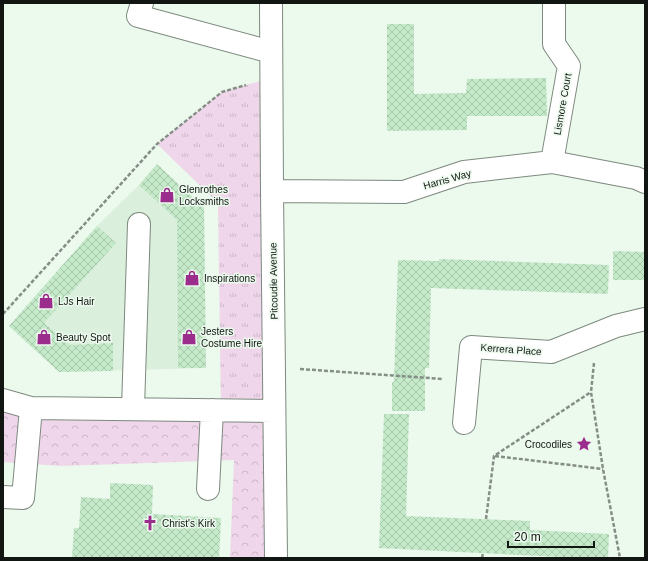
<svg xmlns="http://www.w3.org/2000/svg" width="648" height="561" font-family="Helvetica,sans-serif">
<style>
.built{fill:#dbefdd}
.grass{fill:url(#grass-tufts)}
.forest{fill:url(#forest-crowns)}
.building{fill:url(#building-cross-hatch)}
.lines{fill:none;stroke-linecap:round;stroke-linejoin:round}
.minor-casing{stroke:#7d897e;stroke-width:24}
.path{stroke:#858e86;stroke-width:2.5;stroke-dasharray:4 2;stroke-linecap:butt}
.minor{stroke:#fff;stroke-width:22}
.labels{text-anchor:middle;stroke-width:3;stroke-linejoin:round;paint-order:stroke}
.street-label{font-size:10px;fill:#111612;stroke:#ecf9ed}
.poi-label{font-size:10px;fill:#111612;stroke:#ecf9ed;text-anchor:start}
</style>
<defs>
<pattern id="grass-tufts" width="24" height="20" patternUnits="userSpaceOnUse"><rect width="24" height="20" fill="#efd6ea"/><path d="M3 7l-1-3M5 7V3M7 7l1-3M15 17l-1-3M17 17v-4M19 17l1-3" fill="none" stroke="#ccb7c8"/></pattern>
<pattern id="forest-crowns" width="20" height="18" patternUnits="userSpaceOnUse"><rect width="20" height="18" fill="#efd6ea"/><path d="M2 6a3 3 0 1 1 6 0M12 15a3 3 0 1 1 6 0" fill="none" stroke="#ccb7c8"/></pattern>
<pattern id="building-cross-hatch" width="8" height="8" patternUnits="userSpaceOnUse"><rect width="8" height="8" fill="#c5eaca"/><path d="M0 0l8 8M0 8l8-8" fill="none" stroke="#a8c8ac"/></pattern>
</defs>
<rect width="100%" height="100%" fill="#ecf9ed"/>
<path class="built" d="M157 164 204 208 206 368 59 372 9 326 97 226 139 185Z"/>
<path class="grass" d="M271 78 274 411 221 410 218 203 157 144 222 92Z"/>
<path class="forest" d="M3 400 274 411 276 558H230L234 460 61 466 3 462Z"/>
<path class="building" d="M387 24H414V94L466 93 467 79 546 78 547 116H467V130L387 131Z
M157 164 204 208 206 368H178L177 220 139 185Z
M97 226 116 243 44 323 70 345 113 343V371L59 372 9 326Z
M613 251 645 252V280H613Z
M439 259 609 265 608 294 431 288 429 368H425V411H392V382H394L398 260 439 261Z
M384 414H409L406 516 530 521V530L609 534 608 558H581L379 548Z
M110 483 153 485 152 514 221 518 219 558H72L74 528H79L81 497 110 499Z"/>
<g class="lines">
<g class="minor-casing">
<path id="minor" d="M142 3 138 16 271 52
M271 3 272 191 276 558
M552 162 569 66 554 44V3
M272 191 404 192 464 172 552 162 636 178 645 182
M3 400 31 408 274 411
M133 408 139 224
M464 423 471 347 551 352 616 326 645 319
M208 489 212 410
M3 497 23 498 31 408"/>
</g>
<path class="path" d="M3 314 157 144 222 92 246 85
M594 363 591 392 603 469 620 558
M300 369 443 379
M495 456 603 469
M486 519 494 456 591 392
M482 558 483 553"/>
<use href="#minor" class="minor"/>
</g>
<defs>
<g id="shop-bare" transform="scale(1.2)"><path d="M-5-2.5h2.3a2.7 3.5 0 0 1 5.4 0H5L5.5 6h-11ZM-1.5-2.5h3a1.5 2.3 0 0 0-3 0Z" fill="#9b2d8d" stroke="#ecf9ed" stroke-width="2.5" paint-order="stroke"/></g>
<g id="sight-bare" transform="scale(1.2)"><path d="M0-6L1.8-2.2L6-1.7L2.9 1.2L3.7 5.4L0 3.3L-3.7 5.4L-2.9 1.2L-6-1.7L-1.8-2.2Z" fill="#9b2d8d" stroke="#ecf9ed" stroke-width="2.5" paint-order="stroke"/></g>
<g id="church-bare" transform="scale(1.2)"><path d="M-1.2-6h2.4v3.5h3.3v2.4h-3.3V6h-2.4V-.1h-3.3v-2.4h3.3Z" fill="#9b2d8d" stroke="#ecf9ed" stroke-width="2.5" paint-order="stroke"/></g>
</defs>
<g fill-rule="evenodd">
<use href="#shop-bare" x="167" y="195"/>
<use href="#shop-bare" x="192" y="278"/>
<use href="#shop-bare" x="46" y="301"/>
<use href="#shop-bare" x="44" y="337"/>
<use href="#shop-bare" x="189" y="337"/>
<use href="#sight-bare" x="584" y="444"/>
<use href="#church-bare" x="150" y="523"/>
</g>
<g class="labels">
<g class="street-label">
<text transform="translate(562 104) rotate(-80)" y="4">Lismore Court</text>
<text transform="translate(447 179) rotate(-16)" y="4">Harris Way</text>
<text transform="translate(273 281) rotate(-91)" y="4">Pitcoudie Avenue</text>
<text transform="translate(511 349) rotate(4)" y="4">Kerrera Place</text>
</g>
<g class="poi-label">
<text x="179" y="193">Glenrothes<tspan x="179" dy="12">Locksmiths</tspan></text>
<text x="204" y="282">Inspirations</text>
<text x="58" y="305">LJs Hair</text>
<text x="201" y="335">Jesters<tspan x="201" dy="12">Costume Hire</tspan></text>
<text x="56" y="341">Beauty Spot</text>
<text x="572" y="448" text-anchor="end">Crocodiles</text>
<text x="162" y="527">Christ's Kirk</text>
</g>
</g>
<rect width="648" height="561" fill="none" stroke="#111612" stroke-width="8"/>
<path d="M508 541v6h86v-6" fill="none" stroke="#111612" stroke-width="2"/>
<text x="514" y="541" font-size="12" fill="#111612" stroke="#ecf9ed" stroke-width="3" paint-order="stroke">20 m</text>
</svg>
